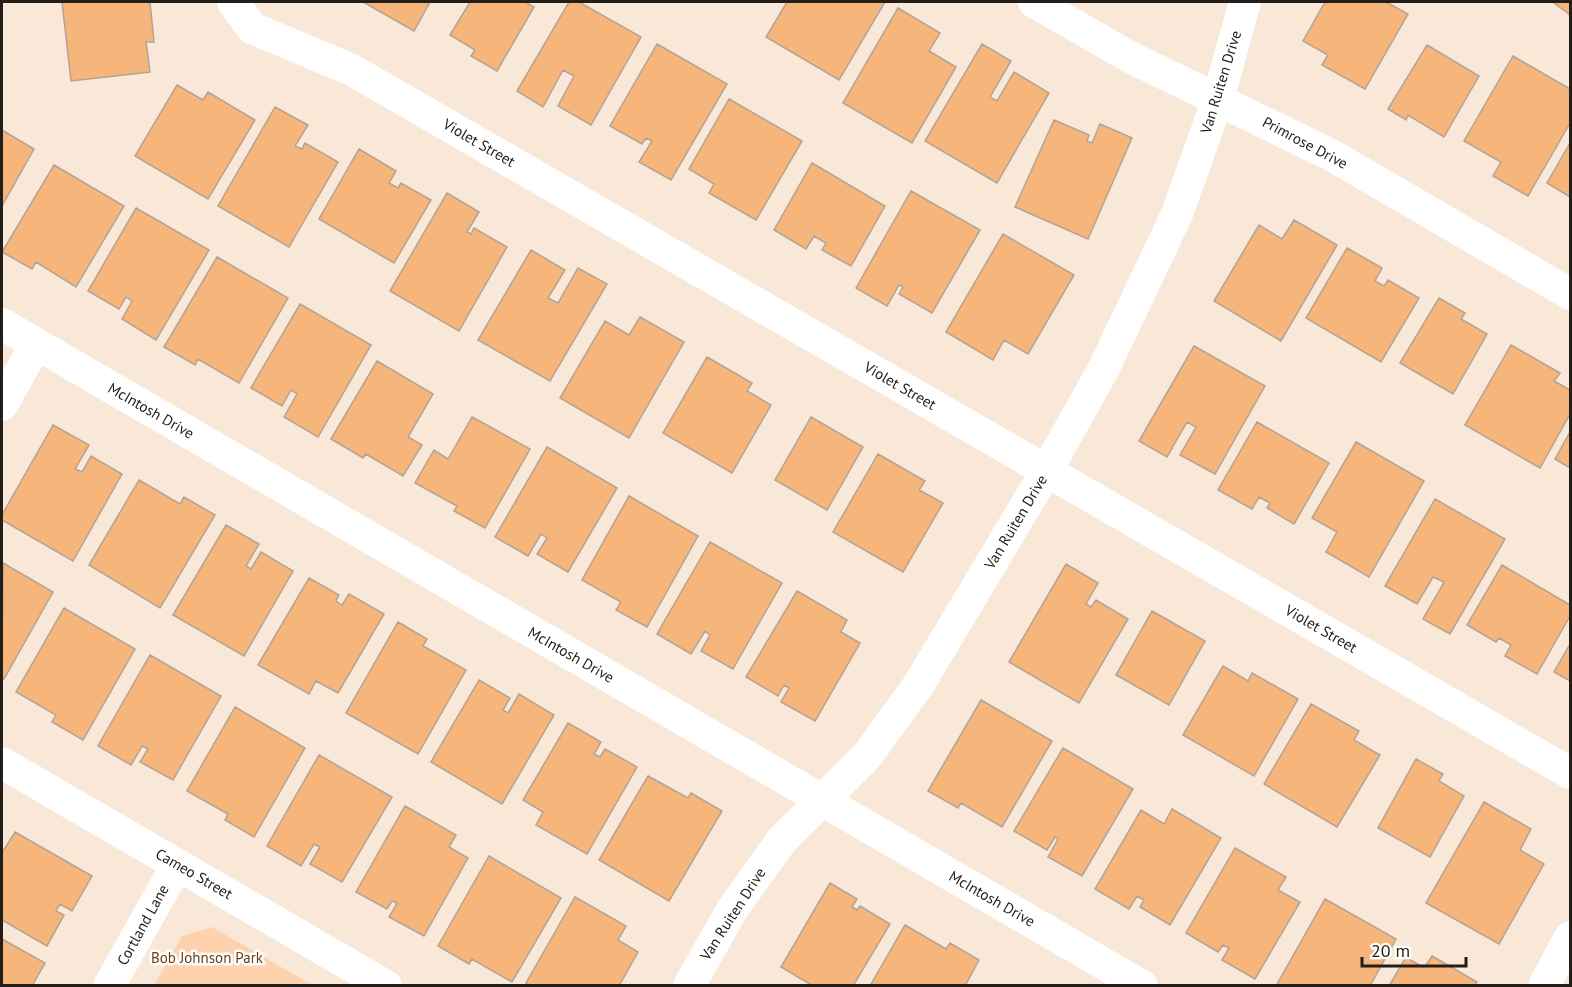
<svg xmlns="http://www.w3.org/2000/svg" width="1572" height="987" font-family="'PT Sans',sans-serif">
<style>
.green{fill:#fed2ac}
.building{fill:#f5b57b;stroke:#b4a394;stroke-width:1.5}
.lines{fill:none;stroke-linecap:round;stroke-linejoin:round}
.street{stroke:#fff;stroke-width:32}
.labels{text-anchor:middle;stroke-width:5;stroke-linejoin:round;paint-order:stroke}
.street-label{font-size:15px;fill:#241e18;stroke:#fff}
.park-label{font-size:15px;fill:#673d12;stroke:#fff}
</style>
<rect width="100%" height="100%" fill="#f9e7d7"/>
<path class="green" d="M212 927 312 985H154L182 936Z"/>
<path class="building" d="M62 2H150L154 42H146L150 72 71 81Z
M363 2H430L414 31Z
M470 2H525L534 7 497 71 471 56 475 50 450 35Z
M569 2H579L641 37 591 125 558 106 574 76 563 70 543 107 517 91Z
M787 2H885L839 80 766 37Z
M1325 2H1386L1408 14 1365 89 1322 65 1328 55 1303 41Z
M1555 2H1570V15L1554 3Z
M898 8 940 33 929 51 956 67 912 143 843 103Z
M657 44 727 84 671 180 639 162 652 141 646 138 642 144 610 126Z
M982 44 1011 61 990 97 997 101 1014 72 1049 93 997 183 925 141Z
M1427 45 1479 76 1444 137 1408 115 1406 120 1388 109Z
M1513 56 1570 89V123L1528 196 1493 176 1501 162 1464 141Z
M177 85 203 100 208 92 255 120 208 199 135 156Z
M729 99 802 141 756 220 709 193 714 184 689 169Z
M275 107 308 125 295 146 302 149 305 143 338 162 289 247 218 206Z
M1054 120 1089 135 1087 141 1092 143 1100 124 1132 138 1088 239 1015 207Z
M2 130 34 149 2 206Z
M1570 143V197L1547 183Z
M359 149 396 171 389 183 398 188 401 183 431 200 394 263 319 219Z
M812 163 885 206 851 266 822 250 826 243 814 236 806 249 774 230Z
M54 165 124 206 76 287 36 262 32 269 2 252Z
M911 191 980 230 932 313 899 294 903 287 899 285 887 306 856 288Z
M447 193 479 212 467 232 471 234 474 228 507 247 459 331 390 291Z
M136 208 209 250 156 340 122 319 132 301 126 297 119 309 88 291Z
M1294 220 1337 245 1281 341 1214 301 1259 225 1282 239Z
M1003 234 1074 275 1028 354 1004 340 993 360 946 332Z
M1347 248 1382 268 1375 281 1384 286 1388 280 1419 298 1381 362 1306 318Z
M531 250 565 270 548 298 558 303 578 268 607 284 550 381 478 340Z
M217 257 288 298 239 383 198 359 195 365 164 347Z
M1439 298 1465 313 1461 319 1487 334 1453 394 1400 363Z
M300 304 371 345 318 437 284 417 297 394 291 390 282 406 251 388Z
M640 317 684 342 629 438 560 398 605 321 629 335Z
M1511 345 1560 373 1554 381 1570 390V414L1540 468 1465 425Z
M1194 346 1265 386 1215 474 1180 455 1196 427 1187 422 1167 457 1139 441Z
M707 357 752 383 747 391 771 405 732 473 663 433Z
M377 361 433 394 408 437 422 445 403 476 366 454 363 458 331 439Z
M472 417 530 449 485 528 454 511 457 506 415 483 434 450 448 459Z
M811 417 863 447 827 510 775 480Z
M1257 422 1329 463 1294 524 1267 508 1270 503 1259 497 1252 509 1218 490Z
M53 425 89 445 75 469 82 472 91 456 122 474 73 561 2 520V515Z
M1570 432V468L1555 459Z
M1356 442 1424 481 1369 577 1326 552 1337 532 1312 518Z
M547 447 617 488 568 572 537 554 547 538 541 534 528 556 495 537Z
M878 454 925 481 919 490 943 503 903 572 833 532Z
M139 480 180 504 184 497 215 515 160 608 89 565Z
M629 496 698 536 647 627 616 610 621 602 582 580Z
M1435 499 1505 539 1450 634 1423 619 1444 582 1433 577 1417 604 1385 586Z
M226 525 259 544 246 566 251 569 261 552 293 571 244 656 173 615Z
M710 542 782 583 733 669 701 651 710 635 705 631 691 654 657 634Z
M3 563 53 592 4 679 2 678Z
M1066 564 1098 583 1086 604 1091 607 1096 600 1128 619 1079 703 1009 662Z
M1502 565 1570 605V616L1537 674 1505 656 1511 645 1499 638 1496 642 1467 625Z
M309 578 339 595 336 601 342 605 349 594 384 614 338 693 316 681 309 694 258 665Z
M797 591 847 620 841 632 860 643 815 721 781 702 789 688 784 685 778 696 746 677Z
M64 608 135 649 83 740 52 722 56 715 16 692Z
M1152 611 1205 641 1169 705 1116 675Z
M398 622 427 639 423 646 466 670 418 754 346 713Z
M1570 644V681L1554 672Z
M150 655 221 696 173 780 140 762 148 749 142 746 131 765 98 746Z
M1223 666 1248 681 1252 673 1298 699 1254 776 1183 735Z
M479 680 510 698 503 710 508 713 519 694 554 715 502 804 431 762Z
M981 700 1052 741 1002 827 961 803 958 808 928 791Z
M1311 704 1359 731 1354 740 1380 755 1337 827 1264 784Z
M235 707 305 748 254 837 225 820 228 814 187 791Z
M568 723 601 742 594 754 600 757 605 749 637 767 587 854 536 825 543 812 523 800Z
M1063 748 1133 789 1082 876 1048 857 1058 839 1055 837 1047 850 1014 831Z
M319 755 392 797 342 882 310 864 320 847 314 844 301 866 267 846Z
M1416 759 1443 774 1439 781 1464 796 1430 857 1378 828Z
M648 776 688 798 691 793 722 811 669 901 599 860Z
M1484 802 1531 829 1520 850 1544 864 1499 944 1426 903Z
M405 806 456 835 449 847 468 858 424 936 389 917 397 903 392 901 387 909 356 892Z
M1172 809 1221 838 1170 925 1140 907 1144 900 1137 896 1129 909 1095 889 1141 810 1164 824Z
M15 832 92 876 72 911 60 904 56 911 64 915 47 946 2 920V853Z
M1235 848 1286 877 1278 890 1300 902 1255 979 1222 960 1229 948 1223 945 1218 952 1186 933Z
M489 856 561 898 512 982 472 959 469 964 438 946Z
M830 883 857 899 852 907 857 910 860 906 890 924 853 986H813L781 967Z
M575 897 626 926 618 940 638 952 619 986H530L526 983Z
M1325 899 1396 939 1370 986H1276Z
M905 925 946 949 950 943 979 960 965 986H870Z
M2 939 45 963 32 986H2Z
M1432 956 1477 982 1475 986H1389L1406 957 1424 968Z"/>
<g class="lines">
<path class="street" d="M233 2 252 28 352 70 1570 773
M1034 2 1128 56 1333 156 1570 294
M2 324 1142 986
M2 405 36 344
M2 763 386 986
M109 986 177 865
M689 986 732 910 782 840 867 756 919 684 1047 470 1104 368 1177 214 1218 99 1245 2
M1544 986 1570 937"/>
</g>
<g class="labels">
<g class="street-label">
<text transform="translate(1221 82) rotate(-73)" y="5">Van Ruiten Drive</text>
<text transform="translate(479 143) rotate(30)" y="5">Violet Street</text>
<text transform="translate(1305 143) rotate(28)" y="5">Primrose Drive</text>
<text transform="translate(900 386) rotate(30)" y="5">Violet Street</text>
<text transform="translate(151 411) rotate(30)" y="5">McIntosh Drive</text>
<text transform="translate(1016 522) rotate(-59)" y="5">Van Ruiten Drive</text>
<text transform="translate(1321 629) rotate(30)" y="5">Violet Street</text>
<text transform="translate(571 655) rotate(30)" y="5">McIntosh Drive</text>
<text transform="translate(194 874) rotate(30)" y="5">Cameo Street</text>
<text transform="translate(992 899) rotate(30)" y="5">McIntosh Drive</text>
<text transform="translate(733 914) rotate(-57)" y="5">Van Ruiten Drive</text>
<text transform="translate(143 925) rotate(-61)" y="5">Cortland Lane</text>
</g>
<g class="park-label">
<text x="207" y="963">Bob Johnson Park</text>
</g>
</g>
<rect width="1572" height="987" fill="none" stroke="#241e18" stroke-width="6"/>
<path d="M1362 957v9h104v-9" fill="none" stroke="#241e18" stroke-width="3"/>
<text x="1371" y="957" font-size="18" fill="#241e18" stroke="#ffffff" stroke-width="4.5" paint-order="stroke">20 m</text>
</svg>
